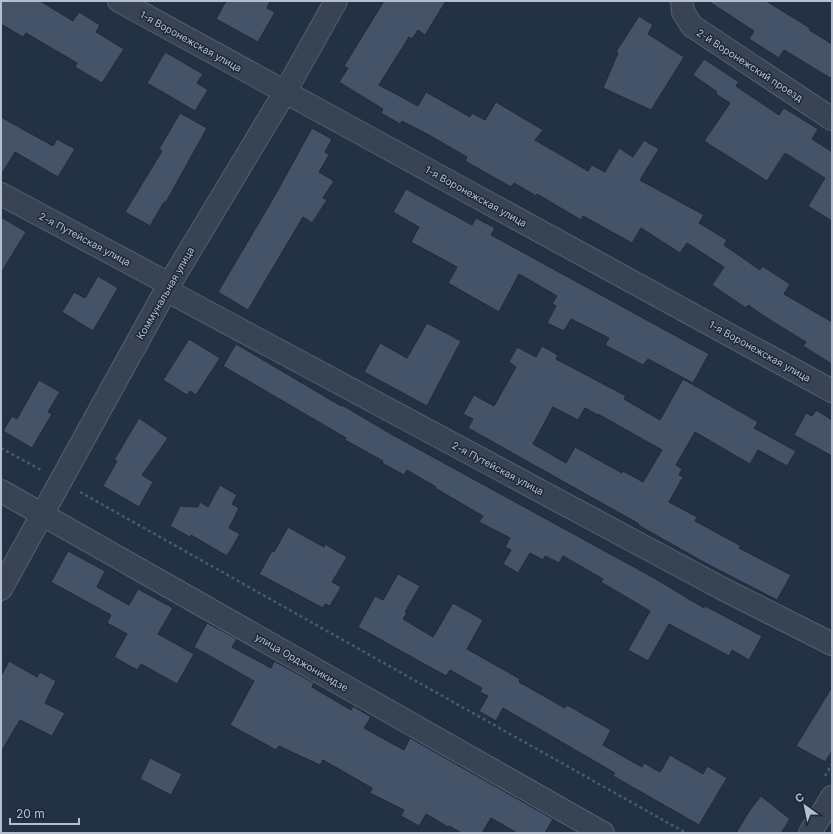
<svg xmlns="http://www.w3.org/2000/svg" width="833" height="834" font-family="Inter,sans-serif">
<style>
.building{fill:#445368;stroke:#1f2a3a;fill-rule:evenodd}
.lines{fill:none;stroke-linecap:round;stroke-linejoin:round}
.minor-casing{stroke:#566170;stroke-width:24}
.path{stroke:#445e61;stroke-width:2.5;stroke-dasharray:3 3;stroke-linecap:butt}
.minor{stroke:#384353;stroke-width:22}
.labels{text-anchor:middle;stroke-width:3;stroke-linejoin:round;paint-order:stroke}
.street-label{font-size:10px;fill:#b5becd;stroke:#1d2838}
</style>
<rect width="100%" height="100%" fill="#233144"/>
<path class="building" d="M1 1H40L73 21 79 12 100 25 96 32 124 49 102 83 75 67 77 63 26 33 23 37 1 24Z
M226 1H270L267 8 275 12 258 42 216 19Z
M384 1H446L425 35 418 30 412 39 409 37 379 85 418 106 426 92 470 117 472 113 485 120 496 102 543 130 535 140 588 171 592 165 605 172 619 148 633 157 644 140 659 149 640 180 704 215 699 223 727 240 724 245 760 270 762 266 790 284 784 294 832 322V364L803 346 806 342 770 320 748 305 746 308 712 285 724 267 687 243 680 253 641 228 632 243 583 216 581 220 537 194 536 196 514 183 511 187 465 161 467 157 429 135 402 121 400 124 381 113 383 109 339 82 348 68 344 66Z
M708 1H766L810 28 809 30 832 44V79L784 50 779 58 749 39 754 31Z
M639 16 653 25 648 34 684 57 651 110 603 88 618 53 616 52Z
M165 52 203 74 197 83 208 90 195 111 147 83Z
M704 59 739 82 736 86 779 115 784 108 818 129 812 139 832 152V221L808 206 825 178 785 153 767 181 704 141 730 103 716 94 717 92 693 75Z
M180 113 207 128 166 202H164L150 226 125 212 162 151 159 149Z
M1 117 53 146 57 139 75 149 58 177 15 152 1 175Z
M312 128 332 139 325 152 329 155 319 172 334 181 323 198 327 200 312 223 303 217 248 310 218 292 274 197Z
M406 189 472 225 476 218 495 228 491 235 709 354 693 383 648 359 643 365 605 345 609 338 571 319 564 331 547 323 556 306 552 304 557 296 519 274 499 312 448 283 457 267 411 242 419 227 393 212Z
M1 217 26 232 1 273Z
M98 276 118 288 93 331 62 312 74 292 85 298Z
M427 323 461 341 427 406 364 372 380 343 407 358Z
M189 339 220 358 196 395 190 391 187 395 163 380Z
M236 344 341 406 342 405 391 434 654 578 704 608 705 606 762 636 749 660 732 650 729 656 669 624 648 661 628 650 650 611 601 582 603 579 563 556 559 563 545 556 543 560 530 553 518 573 503 564 511 550 505 547 510 538 479 522 483 516 435 488 436 487 407 470 404 475 382 463 383 461 345 440 346 438 223 366Z
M542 346 558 355 556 359 626 396 624 399 660 420 683 379 758 422 754 428 796 451 787 466 758 450 750 464 695 432 676 465 682 469 679 475 683 477 669 502 697 517 695 521 741 546 739 548 791 575 777 600 709 565 638 525 639 524 468 428 473 419 463 414 474 395 494 406 516 367 509 362 517 347 536 357ZM553 407 578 420 585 408 598 415V414L662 450 643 482 623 471 622 473 575 447 566 463 533 444Z
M39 380 60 392 48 412 52 414 32 448 3 431 12 416 17 419Z
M816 410 832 420V456L794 435 806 413 812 416Z
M139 418 168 438 142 475 153 482 139 507 103 486 117 461 114 460Z
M220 485 237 495 232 504 239 508 229 528 240 534 227 556 191 535 190 537 170 526 180 506 198 507 200 502 208 507Z
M288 527 324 547 325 544 347 557 332 582 341 587 330 606 325 604 323 608 259 574 272 551 274 552Z
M68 551 105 571 97 587 129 605 138 589 173 608 158 634 194 654 177 684 141 664 137 670 114 657 127 634 107 623 111 615 51 582Z
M398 574 420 586 405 612 407 613 403 619 433 637 453 603 483 620 467 649 520 679 519 682 565 708 567 705 611 730 603 745 642 767 644 763 660 772 670 755 703 774 707 766 727 778 699 825 613 776 615 773 503 708 496 721 479 711 488 696 480 692 482 688 450 670 446 676 358 627 375 596 383 600Z
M207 623 237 639 232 647 271 668 274 661 314 683 312 687 351 710 353 706 371 717 364 728 404 750 410 738 553 819 545 833H517L491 818 482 833H462L449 826 448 827 426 814 419 826 401 816 404 810 370 793 372 788 323 760 320 765 279 746 276 750 230 725 254 681 194 647Z
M9 661 37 677 40 672 56 681 45 703 65 713 52 736 20 720 1 752V676Z
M832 687V751L825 762 796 746Z
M150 758 182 774 171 795 140 779Z
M761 796 790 819 781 833H736L750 810Z"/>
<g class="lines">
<g class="minor-casing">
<path id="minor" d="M119 1 832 391
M682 1 683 12 692 26 832 119
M1 194 169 284
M166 290 721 588 832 644
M1 491 603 833
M1 589 166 290 285 92 336 1
M810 833 832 797"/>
</g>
<path class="path" d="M1 448 41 470
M80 492 686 833
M825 776 832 764"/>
<use href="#minor" class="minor"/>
</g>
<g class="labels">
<g class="street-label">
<text transform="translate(191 41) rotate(29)" y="4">1-я Воронежская улица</text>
<text transform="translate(750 65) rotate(33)" y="4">2-й Воронежский проезд</text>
<text transform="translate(476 196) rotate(29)" y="4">1-я Воронежская улица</text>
<text transform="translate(85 239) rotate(28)" y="4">2-я Путейская улица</text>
<text transform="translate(165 293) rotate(-60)" y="4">Коммунальная улица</text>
<text transform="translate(760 351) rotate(29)" y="4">1-я Воронежская улица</text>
<text transform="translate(498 468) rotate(28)" y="4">2-я Путейская улица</text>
<text transform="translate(302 662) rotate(30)" y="4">улица Орджоникидзе</text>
</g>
</g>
<rect width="833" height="834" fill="none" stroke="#b5becd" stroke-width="4"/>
<g transform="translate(805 806) rotate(327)" stroke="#1d2838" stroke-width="3" paint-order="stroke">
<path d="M0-3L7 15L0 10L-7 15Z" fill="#b5becd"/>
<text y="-6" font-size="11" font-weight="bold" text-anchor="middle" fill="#b5becd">С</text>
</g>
<path d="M10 818v6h69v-6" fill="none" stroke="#b5becd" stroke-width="2"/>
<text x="16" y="818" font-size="12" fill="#b5becd" stroke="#1d2838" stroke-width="3" paint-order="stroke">20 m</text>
</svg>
